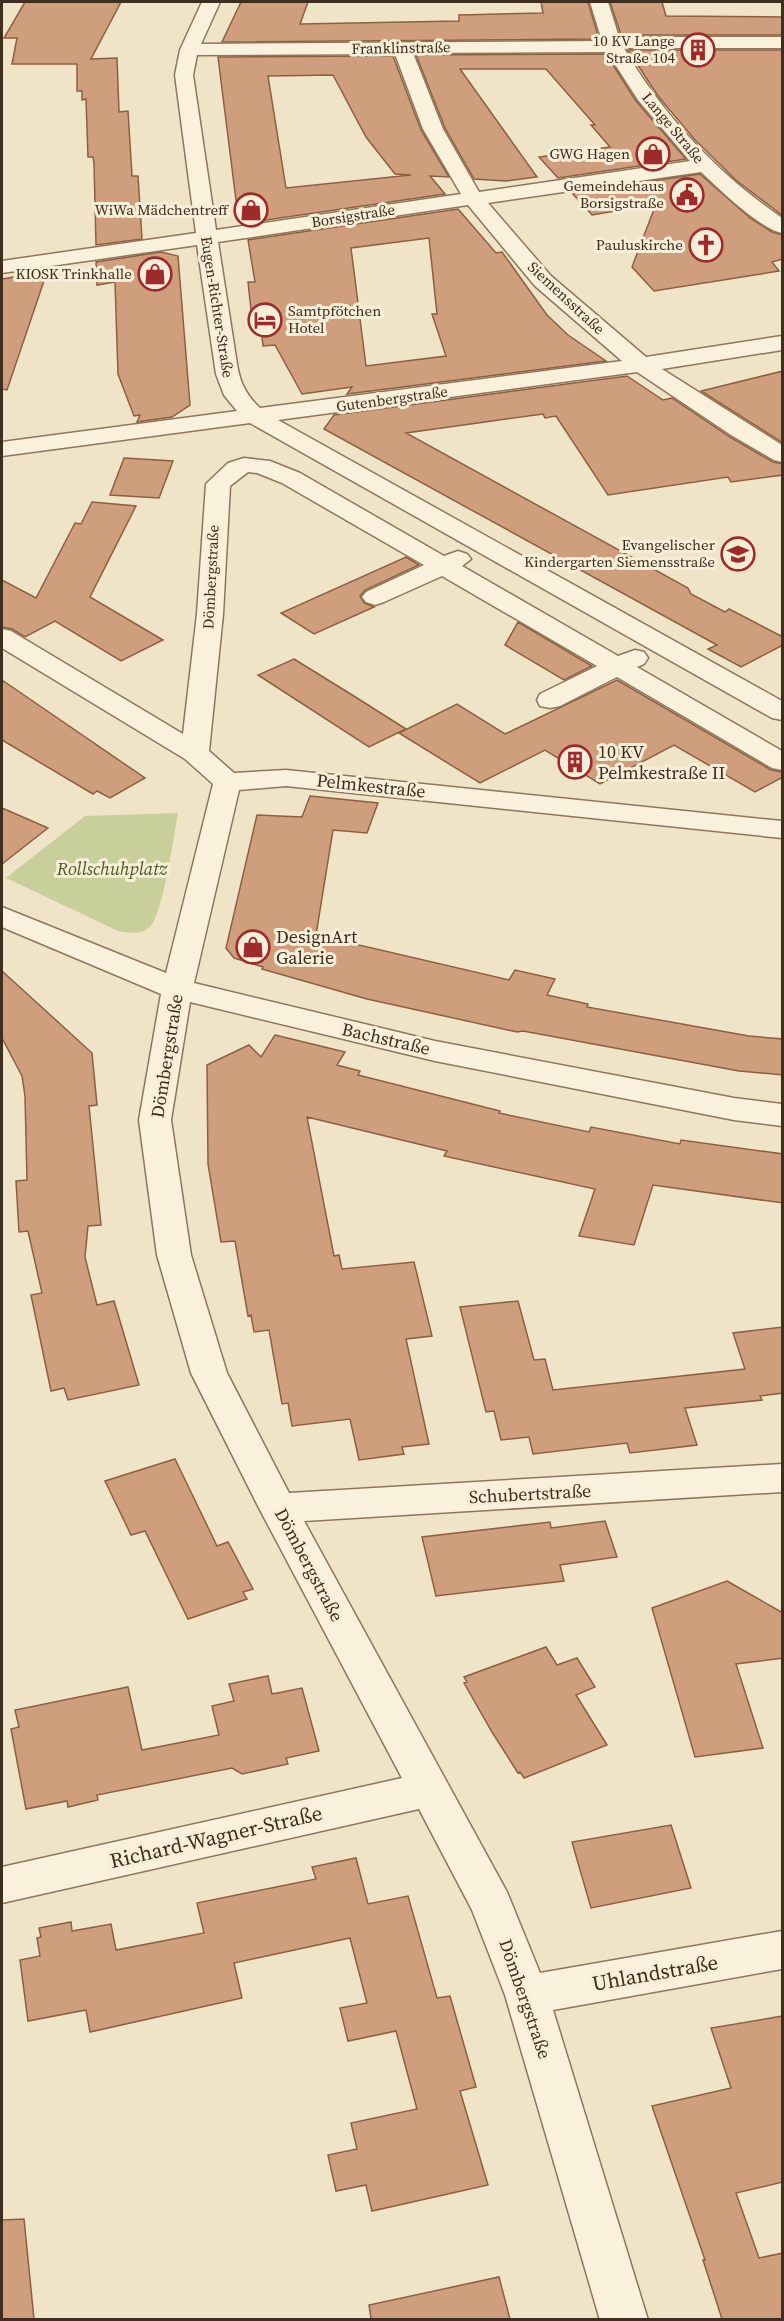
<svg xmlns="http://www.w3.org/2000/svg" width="784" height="2321" font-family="'Source Serif 4',serif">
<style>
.green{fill:#c9cf9b}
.building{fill:#cf9f7d;stroke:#8d5f41;stroke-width:1.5;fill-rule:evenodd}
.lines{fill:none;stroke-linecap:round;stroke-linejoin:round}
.street-casing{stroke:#8d765c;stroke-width:3}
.street{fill:#faf1dc;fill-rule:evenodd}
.labels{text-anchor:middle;stroke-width:6;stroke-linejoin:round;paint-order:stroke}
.far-poi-label{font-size:15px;fill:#3d2e20;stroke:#f7eed8;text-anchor:end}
.far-street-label{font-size:15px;fill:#3d2e20;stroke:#f7eed8}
.poi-label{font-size:18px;fill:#3d2e20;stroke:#f7eed8;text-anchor:start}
.street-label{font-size:18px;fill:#3d2e20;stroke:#f7eed8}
.park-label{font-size:18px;font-style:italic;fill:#4d5a26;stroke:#f7eed8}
.near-street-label{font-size:21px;fill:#3d2e20;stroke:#f7eed8}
</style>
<rect width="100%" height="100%" fill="#f0e4c8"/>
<path class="green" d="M178 813C174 835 163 914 150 927 142 935 128 933 118 931L6 878 85 816Z"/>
<path class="building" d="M25 2H121L91 59 117 58 119 112 128 111 132 176H138L142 239 96 245 94 163 93 157H88L86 99 82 100V91H77V64H12L17 38H4Z
M241 2H308L300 24 459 21V15L543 13 541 2H588L599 39 222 42Z
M610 2H662L666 16 783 17V35H621Z
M628 50H783V216L737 181 695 140 658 96Z
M606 54 636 101 686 159 558 178 539 157 610 147 591 125H595L546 69H460L537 177 506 181 474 179 445 128 416 55Z
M393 56 421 130 449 177 430 176 445 194 245 223 244 216H238L218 57ZM333 75 366 137 395 174 411 175 286 188 268 76Z
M700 174 750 218 772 232 783 235V259L772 262 779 271 654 291 632 267 656 204 592 215 572 193Z
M458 209 496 253 502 252 547 315 568 335 606 361 347 394 352 387 302 394 275 345 263 346 261 328H253L248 282H255L248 240ZM429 238 437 314H432L446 356 366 366 351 248Z
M161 252 178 256 190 405 172 417 137 422 140 415 134 416 118 374 115 282 97 285 96 262Z
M47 272 7 390 2 389V279Z
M783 371V443L701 391Z
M627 376 663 400 672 398 730 437 773 462 783 464V475L731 482 728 477 608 495 556 416 545 418 543 414 406 433 688 588 691 594 725 612 729 609 783 637V645L741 667 708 649 717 645 324 429 334 415Z
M124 458 173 461 159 498 110 495Z
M92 502 136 506 90 597 163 640 121 661 55 621 25 637 12 629 2 627V580L36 598 75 523 81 524Z
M406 557 419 565 365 590 360 596 364 603 374 607 314 634 281 613Z
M518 622 592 666 564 680 505 645Z
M294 659 349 693 406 729 369 747 258 675Z
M2 680 145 778 110 798 97 791 93 794 2 740Z
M617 680 771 770 783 772V777L755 792 674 745 600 784 545 750 480 783 399 733 457 704 505 734Z
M310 796 378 803 367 833 333 830 316 935 509 980 515 970 555 979 547 995 588 1004 587 1007 749 1036 783 1039V1075L739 1071 523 1031 517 1032 367 999 262 969 263 967 234 958 226 948 257 815 302 817Z
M2 808 48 828 2 864Z
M2 971 92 1053 97 1105 89 1106 101 1225 88 1226 85 1257 97 1305 114 1301 139 1385 68 1400 64 1388 51 1391 31 1295 42 1293 28 1231 19 1232 16 1181 27 1180 25 1096 22 1076 2 1038Z
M275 1035 345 1052 337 1065 360 1071 358 1075 500 1111 499 1113 589 1132 591 1127 680 1144 681 1140 783 1154V1203L653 1185 634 1245 579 1236 595 1189 444 1156 447 1151 307 1117 334 1256 339 1255 342 1269 414 1262 432 1336 406 1339 429 1444 402 1447 404 1454 359 1460 350 1419 292 1426 288 1403 282 1404 269 1330 254 1332 251 1315 248 1316 235 1241 221 1242 208 1164 207 1065 249 1045 261 1057Z
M518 1301 534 1360 545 1359 553 1390 745 1369 733 1333 783 1327V1393L760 1396 762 1400 685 1408 697 1445 630 1453 627 1443 533 1454 529 1437 501 1440 494 1411 486 1412 460 1307Z
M175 1459 217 1546 228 1542 253 1589 243 1592 247 1599 188 1619 145 1531 131 1535 105 1481Z
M605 1521 617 1557 560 1565 564 1581 436 1596 422 1537 550 1522 551 1528Z
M727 1581 783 1613V1658L736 1664 763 1748 695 1757 652 1608Z
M546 1647 557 1665 577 1658 595 1687 576 1695 607 1745 524 1778 520 1772 518 1773 492 1732 464 1683 467 1682 464 1677Z
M268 1676 272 1694 302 1688 319 1751 286 1758 288 1764 242 1774 232 1768 97 1795 98 1800 68 1807 67 1801 26 1809 11 1729 19 1727 15 1710 128 1687 142 1750 219 1735 212 1706 234 1701 229 1684Z
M671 1825 691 1888 591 1908 572 1842Z
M356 1858 368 1904 408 1896 437 1998 450 1996 476 2087 460 2091 488 2185 372 2211 366 2185 336 2191 328 2155 357 2149 351 2123 417 2109 396 2031 348 2041 340 2008 367 2003 350 1938 234 1963 242 1998 90 2032 86 2010 28 2021 20 1960 40 1956 37 1938 41 1937 39 1928 71 1922 72 1931 111 1924 116 1950 204 1933 197 1903 316 1879 312 1867Z
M783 2016V2182L736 2193 759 2258 783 2253V2319H722L703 2260H705L652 2106 731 2088 711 2028Z
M24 2219 34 2319H2V2220Z
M499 2277 510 2319H371L369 2305Z"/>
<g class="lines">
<g class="street-casing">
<path id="street" d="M202 2H220L201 44 602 41 590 2H608L619 37H782V48H624C663 116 718 174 782 218V233C760 229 718 188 701 172L488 203 551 276 646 357 782 336V350L662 369 782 445V462L774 460 731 435 637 372 278 420 782 701V720L772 718 250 423 2 456V442L237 411 224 395 216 374 197 245 2 273V261L196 233 175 75 180 50ZM607 52 638 100 690 161 479 192 443 129 413 53ZM395 54 423 129 461 194 216 230 193 75 197 55ZM468 205 535 286 622 361 260 408C246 395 240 383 237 364L218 242Z
M244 458 270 461 300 473 444 556 458 551 467 554 471 559 462 566 618 656 635 650 644 652 648 658 644 664 637 667 782 751V770L772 768 617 677 560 706 550 708 540 706 537 700 540 694 597 666 442 576 384 602 375 605 366 602 362 597 366 592 424 565 282 483 257 473 248 472 230 486 223 614 209 751 234 773 286 770 782 821V838L286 786 239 790 194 983 435 1041 734 1098 782 1104V1126L734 1120 435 1061 190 1002 171 1120 191 1255 227 1373 289 1493 782 1464V1492L304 1521 507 1892 540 1973 782 1931V1969L553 2010 648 2320H600L505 1995 472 1910 419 1809 2 1903V1867L402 1778 259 1508 191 1373 157 1255 139 1120 161 994 2 927V907L166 973 213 784 185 759 2 648V629L11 631 183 734 197 614 206 484 228 463Z"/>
</g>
<use href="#street" class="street"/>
</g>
<defs>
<g id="building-ring" transform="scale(1.725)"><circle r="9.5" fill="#f7eed8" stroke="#9e2a2b" stroke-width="1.5"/><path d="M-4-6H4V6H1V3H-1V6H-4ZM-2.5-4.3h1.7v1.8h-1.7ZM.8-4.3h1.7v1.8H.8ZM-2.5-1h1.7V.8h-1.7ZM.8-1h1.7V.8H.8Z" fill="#9e2a2b"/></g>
<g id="shop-ring" transform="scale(1.725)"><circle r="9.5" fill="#f7eed8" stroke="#9e2a2b" stroke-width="1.5"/><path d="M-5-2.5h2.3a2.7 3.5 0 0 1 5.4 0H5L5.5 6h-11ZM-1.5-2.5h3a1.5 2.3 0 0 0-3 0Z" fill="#9e2a2b"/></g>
<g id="civic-ring" transform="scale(1.725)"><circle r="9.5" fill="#f7eed8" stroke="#9e2a2b" stroke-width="1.5"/><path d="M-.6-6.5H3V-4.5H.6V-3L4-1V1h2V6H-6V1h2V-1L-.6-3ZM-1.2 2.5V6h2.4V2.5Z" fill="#9e2a2b"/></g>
<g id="church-ring" transform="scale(1.725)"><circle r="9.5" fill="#f7eed8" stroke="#9e2a2b" stroke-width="1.5"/><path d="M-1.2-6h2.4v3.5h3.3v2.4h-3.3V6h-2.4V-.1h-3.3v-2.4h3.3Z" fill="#9e2a2b"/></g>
<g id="hotel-ring" transform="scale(1.725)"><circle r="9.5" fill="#f7eed8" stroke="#9e2a2b" stroke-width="1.5"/><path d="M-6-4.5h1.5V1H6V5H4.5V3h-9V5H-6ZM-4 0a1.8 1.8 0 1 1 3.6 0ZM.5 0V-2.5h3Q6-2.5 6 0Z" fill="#9e2a2b"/></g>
<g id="school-ring" transform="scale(1.725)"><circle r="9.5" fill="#f7eed8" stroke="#9e2a2b" stroke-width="1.5"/><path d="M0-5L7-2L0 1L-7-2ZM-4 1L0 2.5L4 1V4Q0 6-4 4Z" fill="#9e2a2b"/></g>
</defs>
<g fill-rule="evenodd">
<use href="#building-ring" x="698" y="50"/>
<use href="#shop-ring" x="653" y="154"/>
<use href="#civic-ring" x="687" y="195"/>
<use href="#shop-ring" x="251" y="210"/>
<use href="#church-ring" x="706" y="245"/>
<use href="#shop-ring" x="155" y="274"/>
<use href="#hotel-ring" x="265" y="320"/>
<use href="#school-ring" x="738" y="554"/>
<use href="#building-ring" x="575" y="762"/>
<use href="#shop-ring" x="253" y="947"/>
</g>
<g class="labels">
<g class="far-poi-label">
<text x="675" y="46">10 KV Lange<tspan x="675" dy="17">Straße 104</tspan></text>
<text x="630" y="159">GWG Hagen</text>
<text x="664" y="191">Gemeindehaus<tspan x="664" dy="17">Borsigstraße</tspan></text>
<text x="228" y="215">WiWa Mädchentreff</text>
<text x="683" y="250">Pauluskirche</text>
<text x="132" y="279">KIOSK Trinkhalle</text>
<text x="288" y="316" text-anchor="start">Samtpfötchen<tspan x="288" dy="17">Hotel</tspan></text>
<text x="715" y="550">Evangelischer<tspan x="715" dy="17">Kindergarten Siemensstraße</tspan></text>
</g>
<g class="far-street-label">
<text transform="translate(401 48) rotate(-1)" y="5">Franklinstraße</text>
<text transform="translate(673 128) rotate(50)" y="5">Lange Straße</text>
<text transform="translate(353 216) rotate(-9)" y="5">Borsigstraße</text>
<text transform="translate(566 298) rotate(43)" y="5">Siemensstraße</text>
<text transform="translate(217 307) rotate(81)" y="5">Eugen-Richter-Straße</text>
<text transform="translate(392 399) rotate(-8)" y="5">Gutenbergstraße</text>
<text transform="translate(211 577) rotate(-87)" y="5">Dömbergstraße</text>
</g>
<g class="poi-label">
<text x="598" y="758">10 KV<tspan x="598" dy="21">Pelmkestraße II</tspan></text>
<text x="276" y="943">DesignArt<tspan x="276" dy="21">Galerie</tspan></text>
</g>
<g class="street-label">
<text transform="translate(371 786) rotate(6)" y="6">Pelmkestraße</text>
<text transform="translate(386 1039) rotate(13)" y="6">Bachstraße</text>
<text transform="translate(167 1056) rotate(-81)" y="6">Dömbergstraße</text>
<text transform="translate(530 1494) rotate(-3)" y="6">Schubertstraße</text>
<text transform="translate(309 1565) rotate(62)" y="6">Dömbergstraße</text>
<text transform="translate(525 1999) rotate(71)" y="6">Dömbergstraße</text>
</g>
<g class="park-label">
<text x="112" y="875">Rollschuhplatz</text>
</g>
<g class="near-street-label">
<text transform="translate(216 1837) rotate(-13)" y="7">Richard-Wagner-Straße</text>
<text transform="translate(655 1973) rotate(-10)" y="7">Uhlandstraße</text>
</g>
</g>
<rect width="784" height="2321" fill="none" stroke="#3d2e20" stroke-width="6"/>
</svg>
